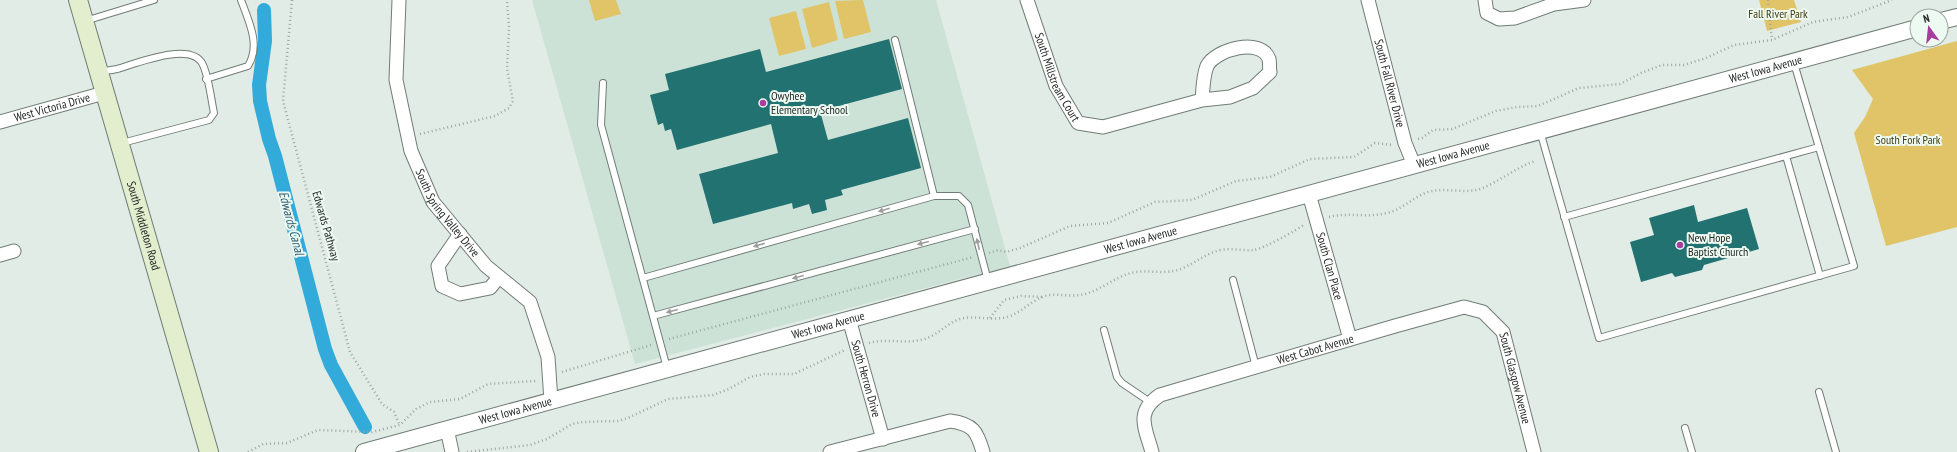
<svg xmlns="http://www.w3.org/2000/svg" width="1957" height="452" font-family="'PT Sans Narrow',sans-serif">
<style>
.built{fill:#cde2d6}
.green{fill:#e0c467}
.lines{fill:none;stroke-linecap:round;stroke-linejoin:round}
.canal{stroke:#32abdb;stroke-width:14}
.building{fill:#237272}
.service-casing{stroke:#717c76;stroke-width:8}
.minor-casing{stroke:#717c76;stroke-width:15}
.tertiary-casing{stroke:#717c76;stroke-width:18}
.secondary-casing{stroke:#717c76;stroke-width:20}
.path{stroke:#9ea7a2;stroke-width:2.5;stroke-dasharray:1 3;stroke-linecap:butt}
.service{stroke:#fff;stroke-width:6}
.minor{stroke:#fff;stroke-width:13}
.tertiary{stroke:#fff;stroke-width:16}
.secondary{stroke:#e2eece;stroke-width:18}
.oneway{fill:#9c9f9d}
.poi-dot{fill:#a73d9f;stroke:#edfaf2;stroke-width:1.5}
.labels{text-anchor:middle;stroke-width:4;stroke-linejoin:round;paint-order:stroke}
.park-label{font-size:12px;fill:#463a10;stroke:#edfaf2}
.street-label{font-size:12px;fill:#242926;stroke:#edfaf2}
.poi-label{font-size:12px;fill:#242926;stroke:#edfaf2;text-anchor:start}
.water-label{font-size:13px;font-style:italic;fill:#2e5d72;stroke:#edfaf2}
</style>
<rect width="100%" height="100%" fill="#e0ece5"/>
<path class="built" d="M532 0H936L1010 266 635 364Z"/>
<path class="green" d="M589 0H616L621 14 595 21Z
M863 0 871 32 844 39 835 1Z
M1759 0H1794L1801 22 1767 31Z
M829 2 838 40 812 48 802 9Z
M796 11 806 49 779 56 769 18Z
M1957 41V227L1886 246 1854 133 1865 117 1873 99 1852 70Z"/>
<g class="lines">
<path class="canal" d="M264 10 265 41 259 85 260 101 269 139 275 156 325 349 331 365 365 427"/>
</g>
<path class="building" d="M889 39 902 89 820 111 828 140 908 118 921 168 841 190 843 195 825 200 827 210 812 214 809 204 793 209 792 203 713 224 699 174 778 153 771 124 677 150 671 129 665 131 663 123 658 125 650 95 669 90 665 74 760 49 766 72Z
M1694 205 1698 222 1747 208 1759 249 1704 265 1702 270 1675 277 1672 273 1641 282 1630 242 1654 235 1649 218Z"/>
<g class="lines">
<g class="service-casing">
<path id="service" d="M85 21 154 0
M895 40 934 196
M101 71C106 71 112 70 117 69 135 64 192 40 203 65 209 78 211 99 214 113L209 120 122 143
M206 79 248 66C261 45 249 22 241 0
M603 83 601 125 667 368
M1540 131 1599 338 1854 266 1794 63
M1786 156 1820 276
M1564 217 1819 147
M643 278 934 196H959L968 205 988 281
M1233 280 1256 367
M653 316 975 229
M1104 330 1117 377 1122 383 1150 402
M1819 392 1836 452
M1685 428 1692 452"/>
</g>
<g class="minor-casing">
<g id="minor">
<path id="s1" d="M399 0 396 80 411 151 433 202 486 266 530 302 548 357 551 401"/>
<path id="s2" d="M1027 0 1056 86 1078 123 1103 127 1202 100 1230 97 1253 88 1270 72C1269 68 1270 63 1269 59 1261 37 1216 49 1207 66 1203 76 1203 89 1202 100"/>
<path id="s3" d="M1368 0 1405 143 1414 165"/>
<path d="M1485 0 1487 13 1499 19 1515 18 1554 4 1584 0"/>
<path id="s4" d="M0 122 104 93"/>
<path id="s5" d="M1309 194 1350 339"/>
<path d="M460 234 438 266 442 286 460 294 490 288 499 277"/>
<path d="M0 255 14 251"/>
<path id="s6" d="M849 319 883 439"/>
<path d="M447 429 452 452"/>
<path d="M830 452 950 421C973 424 977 431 983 452"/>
<path id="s7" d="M1152 452C1145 427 1135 412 1160 395L1395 326 1464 307 1483 312 1503 332 1534 452"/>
</g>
</g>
<g class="tertiary-casing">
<g id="tertiary">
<path d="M1941 21 1957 17"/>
<path id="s8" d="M364 452 1917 28"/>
</g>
</g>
<g class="secondary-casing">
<g id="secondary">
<path id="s9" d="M78 0 209 452"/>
</g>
</g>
<path class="path" d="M292 0 283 101 350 352 382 404 394 412 400 426
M1768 0 1772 40
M420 134 495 116 509 108 513 101 507 69 509 27 507 0
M1418 139 1422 138 1433 130 1452 129 1496 111 1517 107 1538 106 1579 88 1620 84 1641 73 1662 65H1684L1706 58 1734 45 1772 40 1813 22 1848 17 1892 0
M1329 217C1348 212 1369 218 1387 213 1403 209 1413 197 1428 192 1445 187 1464 194 1480 189 1499 182 1515 168 1535 161
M989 253 998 250 1006 252 1020 248 1070 226 1108 223 1155 202 1192 200 1236 181 1270 177 1310 159 1354 157 1375 143 1393 145
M990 318 1004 300 1021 296 1042 297
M669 339 973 257
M869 343C886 338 903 344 920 340 937 337 945 324 960 319 973 315 988 320 1002 318 1018 316 1028 303 1042 297 1054 292 1067 297 1080 295 1101 292 1115 275 1136 272 1152 270 1168 275 1183 268 1197 262 1206 253 1221 250 1232 248 1243 251 1254 250 1263 249 1297 230 1305 224
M562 372 651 345
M248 452 263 444 287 443 318 430 372 432 400 425 416 409 430 402 460 399 488 384 536 381
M467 452 530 445 547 439 572 424 583 422 618 421 628 418 668 399 713 395 729 389 750 377 764 374H794L845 350"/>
<use href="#service" class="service"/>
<use href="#minor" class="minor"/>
<use href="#tertiary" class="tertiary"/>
<use href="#secondary" class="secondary"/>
</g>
<defs><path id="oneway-solid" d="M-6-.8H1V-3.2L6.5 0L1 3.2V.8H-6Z"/></defs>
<g class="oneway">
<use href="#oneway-solid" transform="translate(884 210) rotate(164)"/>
<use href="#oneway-solid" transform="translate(923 243) rotate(165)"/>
<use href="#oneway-solid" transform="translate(978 244) rotate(-103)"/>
<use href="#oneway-solid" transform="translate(759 245) rotate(164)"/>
<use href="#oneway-solid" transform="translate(798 277) rotate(165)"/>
<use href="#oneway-solid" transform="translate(672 311) rotate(165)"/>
</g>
<g class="poi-dot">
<circle cx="763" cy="103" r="4"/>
<circle cx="1680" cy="245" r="4"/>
</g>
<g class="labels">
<g class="park-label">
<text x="1778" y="18">Fall River Park</text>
<text x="1908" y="144">South Fork Park</text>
</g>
<g class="street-label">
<text dy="4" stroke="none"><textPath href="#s8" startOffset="1453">West Iowa Avenue</textPath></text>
<text dy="4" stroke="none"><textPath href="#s2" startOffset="83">South Millstream Court</textPath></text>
<text dy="4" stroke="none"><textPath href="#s3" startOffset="86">South Fall River Drive</textPath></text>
<text dy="4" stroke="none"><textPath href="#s4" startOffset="54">West Victoria Drive</textPath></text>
<text dy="4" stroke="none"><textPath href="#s8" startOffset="1129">West Iowa Avenue</textPath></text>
<text dy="4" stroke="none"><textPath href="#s1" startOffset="225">South Spring Valley Drive</textPath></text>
<text dy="4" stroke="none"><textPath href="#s9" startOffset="235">South Middleton Road</textPath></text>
<text transform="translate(326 226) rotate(74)" y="4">Edwards Pathway</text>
<text dy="4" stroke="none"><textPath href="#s8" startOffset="805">West Iowa Avenue</textPath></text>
<text dy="4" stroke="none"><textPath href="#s5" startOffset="75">South Clan Place</textPath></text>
<text dy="4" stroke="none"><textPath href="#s8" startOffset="481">West Iowa Avenue</textPath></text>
<text dy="4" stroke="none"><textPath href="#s7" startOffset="226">West Cabot Avenue</textPath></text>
<text dy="4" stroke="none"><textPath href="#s6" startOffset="62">South Herron Drive</textPath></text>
<text dy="4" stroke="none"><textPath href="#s7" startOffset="476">South Glasgow Avenue</textPath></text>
<text dy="4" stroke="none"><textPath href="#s8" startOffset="157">West Iowa Avenue</textPath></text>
</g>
<g class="poi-label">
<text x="771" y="100">Owyhee<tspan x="771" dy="14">Elementary School</tspan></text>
<text x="1688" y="242">New Hope<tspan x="1688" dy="14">Baptist Church</tspan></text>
</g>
<g class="water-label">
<text transform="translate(292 223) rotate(75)" y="5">Edwards Canal</text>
</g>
</g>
<g transform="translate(1929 28) rotate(345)"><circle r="19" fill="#edfaf2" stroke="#9da6a0"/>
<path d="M0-3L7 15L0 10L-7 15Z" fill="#a73d9f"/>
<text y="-6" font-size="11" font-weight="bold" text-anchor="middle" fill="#242926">N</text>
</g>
</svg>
